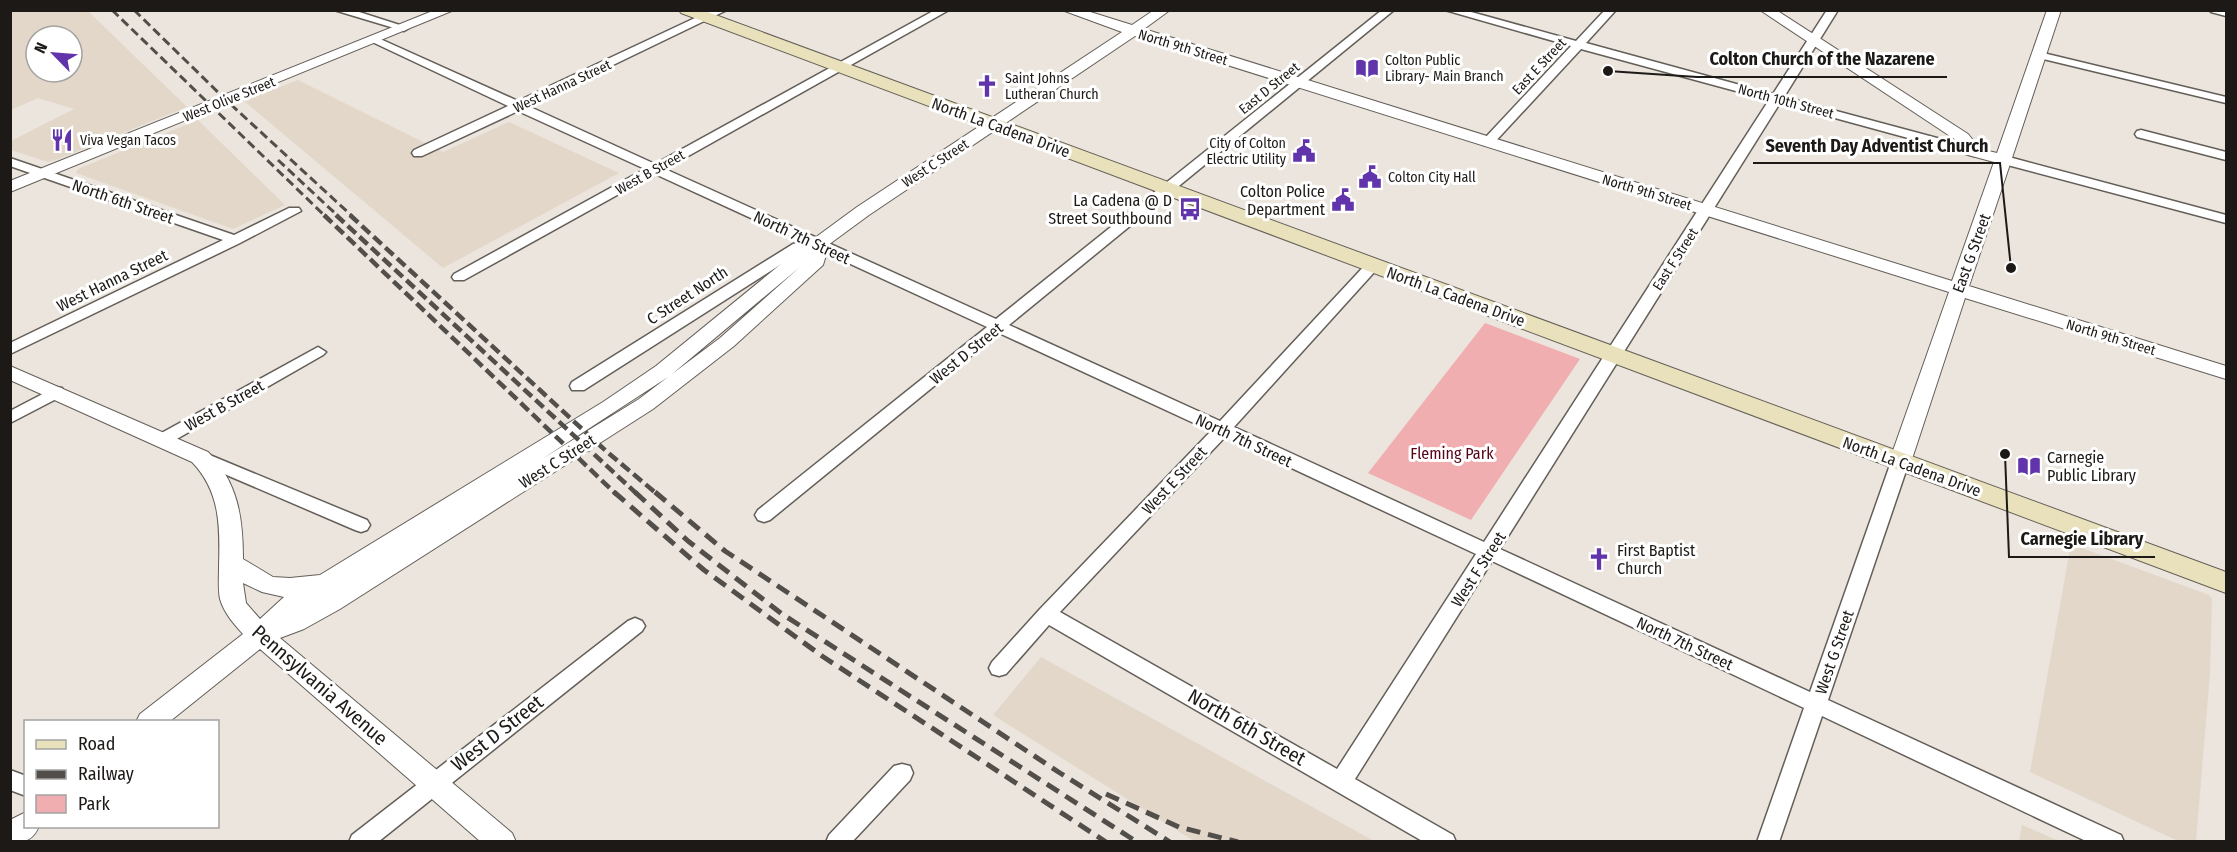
<svg xmlns="http://www.w3.org/2000/svg" width="2237" height="852" font-family="'Fira Sans Condensed',sans-serif">
<style>
.built{fill:#e3d7ca;fill-rule:evenodd}
.green{fill:#f1aeb1}
.lines{fill:none;stroke-linecap:round;stroke-linejoin:round}
.minor-casing{stroke:#645e58;stroke-width:3}
.tertiary-casing{stroke:#645e58;stroke-width:2}
.secondary-casing{stroke:#645e58;stroke-width:2}
.minor{fill:#fff;fill-rule:evenodd}
.tertiary{fill:#fff;fill-rule:evenodd}
.secondary{fill:#e8e1bb;fill-rule:evenodd}
.rail-far2{stroke:#524e4a;stroke-width:3;stroke-dasharray:9 4.5;stroke-linecap:butt}
.rail-far1{stroke:#524e4a;stroke-width:4.5;stroke-dasharray:11 5;stroke-linecap:butt}
.rail{stroke:#524e4a;stroke-width:5;stroke-dasharray:14 8;stroke-linecap:butt}
.labels{text-anchor:middle;stroke-width:6;stroke-linejoin:round;paint-order:stroke}
.far-street-label{font-size:14px;fill:#1c1917;stroke:#fff}
.far-poi-label{font-size:14px;fill:#1c1917;stroke:#fff;text-anchor:start}
.street-label{font-size:16px;fill:#1c1917;stroke:#fff}
.poi-label{font-size:16px;fill:#1c1917;stroke:#fff;text-anchor:end}
.park-label{font-size:16px;fill:#560317;stroke:#fff}
.near-street-label{font-size:20px;fill:#1c1917;stroke:#fff}
.leader{fill:none;stroke:#1c1917;stroke-width:2}
.callout-dot{fill:#1c1917;stroke:#fff;stroke-width:2}
.callout-label{font-size:18px;text-anchor:middle;font-weight:bold;fill:#1c1917;stroke:#fff;stroke-width:6;stroke-linejoin:round;paint-order:stroke}
</style>
<rect width="100%" height="100%" fill="#ebe5de"/>
<path class="built" d="M10 11H88L187 107 56 160 48 162 11 150V141L74 109 38 98 11 110ZM36 36H72V72H36Z
M298 80 443 152 509 122 619 173 443 268 244 101Z
M198 120 285 205 233 229 76 173 78 169Z
M2071 544 2209 595 2212 599 2210 673 2196 841H2178L2030 772Z
M1041 657 1374 841H1194L993 715Z
M2022 825 2059 841H2019Z"/>
<path class="green" d="M1485 323 1580 359 1471 520 1368 473Z"/>
<g class="lines">
<g class="minor-casing">
<path id="minor" d="M334 10H353L409 28 404 31Z
M712 10H727L528 106 655 164 935 10H949L665 169 996 319 1382 10H1394L1009 325 1220 421 1368 262H1378L1380 265 1378 268 1234 427 1484 542 1769 100 1581 49 1492 145H1484L1482 142 1484 139 1571 46 1445 10H1464L1576 41 1605 10H1616L1586 43 1773 94 1827 10H1838L1784 97 1978 149 1980 152 1974 156 1780 103 1500 549 1810 692 1891 462 1894 458H1906L1909 462 1828 700 2121 835 2124 842H2088L1822 716 1779 842H1757L1804 708 1492 561 1355 779 1453 835 1456 842H1424L1049 625 1006 674 999 676 992 674 989 668 992 662 1040 609 1211 431 999 333 770 520 764 522 758 520 755 515 758 510 987 327 818 249 802 251 584 390H572L570 386 572 382 793 244 803 242 655 174 464 280H454L452 277 454 274 645 169 518 111 422 156H414L412 153 414 150 508 106 368 40 374 37 378 38 518 101ZM1225 437 1476 554 1337 769 1060 612Z
M2210 10H2226V16L2211 12Z
M2039 52 2226 97V103L2035 57V53Z
M2141 130 2226 152V160L2137 137 2135 134 2137 131Z
M2005 156 2226 215V223L2000 163 1999 160Z
M10 158 234 235 289 208H299L301 211 240 243 10 354V343L223 240 10 166Z
M318 347 326 352 323 355 168 444H156L154 440 156 436Z
M56 387 62 388 64 392 62 396 10 423V411Z
M200 451 367 520 370 525 367 530 361 532 355 530 194 461 192 457 194 453Z
M635 618 642 621 645 626 642 631 378 842H349L352 835 628 621Z
M902 764 910 766 913 773 910 780 852 842H826L829 835 894 766Z
M10 770 26 776V796L10 790Z"/>
</g>
<g class="tertiary-casing">
<path id="tertiary" d="M435 10H454L10 192V181Z
M1062 10H1084L1132 25 1154 10H1170L1144 29 1952 281 1994 162 1968 155 1956 140 1760 10H1776L1968 134 1980 149 1997 153 2047 10H2061L2012 158 2013 160 2010 164 1969 286 2226 366V379L1965 298 1911 462 1908 467 1900 470 1892 467 1889 462 1949 292 1135 36 869 215 824 248 827 252 823 265 734 346 653 409 340 609 304 629 280 638 512 833 516 842H481L260 649 169 722H136L140 714 243 634C234 624 224 613 220 599 218 589 219 577 219 567 220 528 221 492 192 462L10 380V366L208 452C238 482 243 518 243 559L273 577 290 578 320 575 603 402 656 366 797 251 857 207 1122 32ZM800 267 720 338 672 374ZM668 377 639 399 542 459ZM243 583 262 592 284 597 260 619 246 603Z
M26 812V826H39C33 841 25 842 10 842V820Z"/>
</g>
<g class="secondary-casing">
<path id="secondary" d="M679 10H702L2226 572V593L681 13Z"/>
</g>
<use href="#minor" class="minor"/>
<use href="#tertiary" class="tertiary"/>
<use href="#secondary" class="secondary"/>
<path class="rail-far2" d="M112 10 325 216
M134 10 226 100 352 216
M278 160 338 216"/>
<path class="rail-far1" d="M324 215 616 494
M336 215 637 494
M350 215 606 451 657 494"/>
<path class="rail" d="M614 492 704 570 822 656 1106 842
M635 492 688 541 782 614 1137 842
M655 492 725 551 1060 773 1170 842
M1106 794 1179 827 1238 842"/>
</g>
<defs>
<g id="library-bare" transform="scale(1.8)"><path d="M-6-4Q-3-5.5-.7-3.5V5Q-3 3-6 4ZM6-4Q3-5.5 .7-3.5V5Q3 3 6 4Z" fill="#6134ac" stroke="#fff" stroke-width="2.5" paint-order="stroke"/></g>
<g id="church-bare" transform="scale(1.8)"><path d="M-1.2-6h2.4v3.5h3.3v2.4h-3.3V6h-2.4V-.1h-3.3v-2.4h3.3Z" fill="#6134ac" stroke="#fff" stroke-width="2.5" paint-order="stroke"/></g>
<g id="restaurant-bare" transform="scale(1.8)"><path d="M-5-6h1v4h1v-4h1v4h1v-4h1v5L-1.5 .5V6h-2V.5L-5-1ZM5-6V6H3V1.5H1.5Q1.5-4 5-6Z" fill="#6134ac" stroke="#fff" stroke-width="2.5" paint-order="stroke"/></g>
<g id="civic-bare" transform="scale(1.8)"><path d="M-.6-6.5H3V-4.5H.6V-3L4-1V1h2V6H-6V1h2V-1L-.6-3ZM-1.2 2.5V6h2.4V2.5Z" fill="#6134ac" stroke="#fff" stroke-width="2.5" paint-order="stroke"/></g>
<g id="bus-bare" transform="scale(1.8)"><path d="M-5-6H5V4H4V6H2V4H-2V6H-4V4H-5ZM-3.5-4V0h7V-4ZM-3.5 1.2v1.5H-2V1.2ZM2 1.2v1.5H3.5V1.2Z" fill="#6134ac" stroke="#fff" stroke-width="2.5" paint-order="stroke"/></g>
</defs>
<g fill-rule="evenodd">
<use href="#library-bare" x="1367" y="68"/>
<use href="#church-bare" x="987" y="86"/>
<use href="#restaurant-bare" x="62" y="140"/>
<use href="#civic-bare" x="1304" y="151"/>
<use href="#civic-bare" x="1370" y="177"/>
<use href="#civic-bare" x="1343" y="200"/>
<use href="#bus-bare" x="1190" y="209"/>
<use href="#library-bare" x="2029" y="466"/>
<use href="#church-bare" x="1599" y="559"/>
</g>
<g class="labels">
<g class="far-street-label">
<text transform="translate(1183 47) rotate(17)" y="5">North 9th Street</text>
<text transform="translate(1539 66) rotate(-47)" y="5">East E Street</text>
<text transform="translate(562 86) rotate(-25)" y="5">West Hanna Street</text>
<text transform="translate(1269 88) rotate(-39)" y="5">East D Street</text>
<text transform="translate(229 99) rotate(-22)" y="5">West Olive Street</text>
<text transform="translate(1786 101) rotate(15)" y="5">North 10th Street</text>
<text transform="translate(935 163) rotate(-33)" y="5">West C Street</text>
<text transform="translate(650 172) rotate(-29)" y="5">West B Street</text>
<text transform="translate(1647 192) rotate(17)" y="5">North 9th Street</text>
<text transform="translate(1675 259) rotate(-57)" y="5">East F Street</text>
<text transform="translate(2111 337) rotate(17)" y="5">North 9th Street</text>
</g>
<g class="far-poi-label">
<text x="1385" y="65">Colton Public<tspan x="1385" dy="16">Library- Main Branch</tspan></text>
<text x="1005" y="83">Saint Johns<tspan x="1005" dy="16">Lutheran Church</tspan></text>
<text x="80" y="145">Viva Vegan Tacos</text>
<text x="1286" y="148" text-anchor="end">City of Colton<tspan x="1286" dy="16">Electric Utility</tspan></text>
<text x="1388" y="182">Colton City Hall</text>
</g>
<g class="street-label">
<text transform="translate(1001 127) rotate(20)" y="6">North La Cadena Drive</text>
<text transform="translate(123 201) rotate(19)" y="6">North 6th Street</text>
<text transform="translate(802 237) rotate(25)" y="6">North 7th Street</text>
<text transform="translate(1971 253) rotate(-70)" y="6">East G Street</text>
<text transform="translate(112 280) rotate(-26)" y="6">West Hanna Street</text>
<text transform="translate(687 295) rotate(-33)" y="6">C Street North</text>
<text transform="translate(1456 296) rotate(20)" y="6">North La Cadena Drive</text>
<text transform="translate(966 353) rotate(-39)" y="6">West D Street</text>
<text transform="translate(224 405) rotate(-29)" y="6">West B Street</text>
<text transform="translate(1244 440) rotate(25)" y="6">North 7th Street</text>
<text transform="translate(557 461) rotate(-32)" y="6">West C Street</text>
<text transform="translate(1912 466) rotate(20)" y="6">North La Cadena Drive</text>
<text transform="translate(1174 480) rotate(-47)" y="6">West E Street</text>
<text transform="translate(1478 569) rotate(-57)" y="6">West F Street</text>
<text transform="translate(1685 643) rotate(25)" y="6">North 7th Street</text>
<text transform="translate(1834 652) rotate(-71)" y="6">West G Street</text>
</g>
<g class="poi-label">
<text x="1325" y="197">Colton Police<tspan x="1325" dy="18">Department</tspan></text>
<text x="1172" y="206">La Cadena @ D<tspan x="1172" dy="18">Street Southbound</tspan></text>
<text x="2047" y="463" text-anchor="start">Carnegie<tspan x="2047" dy="18">Public Library</tspan></text>
<text x="1617" y="556" text-anchor="start">First Baptist<tspan x="1617" dy="18">Church</tspan></text>
</g>
<g class="park-label">
<text x="1452" y="459">Fleming Park</text>
</g>
<g class="near-street-label">
<text transform="translate(320 685) rotate(41)" y="7">Pennsylvania Avenue</text>
<text transform="translate(1247 727) rotate(30)" y="7">North 6th Street</text>
<text transform="translate(497 733) rotate(-38)" y="7">West D Street</text>
</g>
</g>
<path class="leader" d="M1608 71L1697 77H1947M2011 268L2000 163H1753M2005 454L2009 557H2155"/>
<g class="callout-dot">
<circle cx="1608" cy="71" r="6"/>
<circle cx="2011" cy="268" r="6"/>
<circle cx="2005" cy="454" r="6"/>
</g>
<g class="callout-label">
<text x="1822" y="65">Colton Church of the Nazarene</text>
<text x="1877" y="152">Seventh Day Adventist Church</text>
<text x="2082" y="545">Carnegie Library</text>
</g>
<rect width="2237" height="852" fill="none" stroke="#1c1917" stroke-width="24"/>
<rect x="24" y="720" width="195" height="108" fill="#ffffff" stroke="#a4a3a2" stroke-width="1.5"/>
<rect x="36" y="740" width="30" height="9" fill="#e8e1bb" stroke="#a4a3a2" stroke-width="1.5"/>
<text x="78" y="750" font-size="18" fill="#1c1917">Road</text>
<rect x="36" y="770" width="30" height="9" fill="#524e4a" stroke="#a4a3a2" stroke-width="1.5"/>
<text x="78" y="780" font-size="18" fill="#1c1917">Railway</text>
<rect x="36" y="795" width="30" height="18" fill="#f1aeb1" stroke="#a4a3a2" stroke-width="1.5"/>
<text x="78" y="810" font-size="18" fill="#1c1917">Park</text>
<g transform="translate(54 54) rotate(295)"><circle r="28" fill="#ffffff" stroke="#a4a3a2" stroke-width="1.5"/>
<path d="M0-4.5L10 22L0 15L-10 22Z" fill="#6134ac"/>
<text y="-9" font-size="16" font-weight="bold" text-anchor="middle" fill="#1c1917">N</text>
</g>
</svg>
